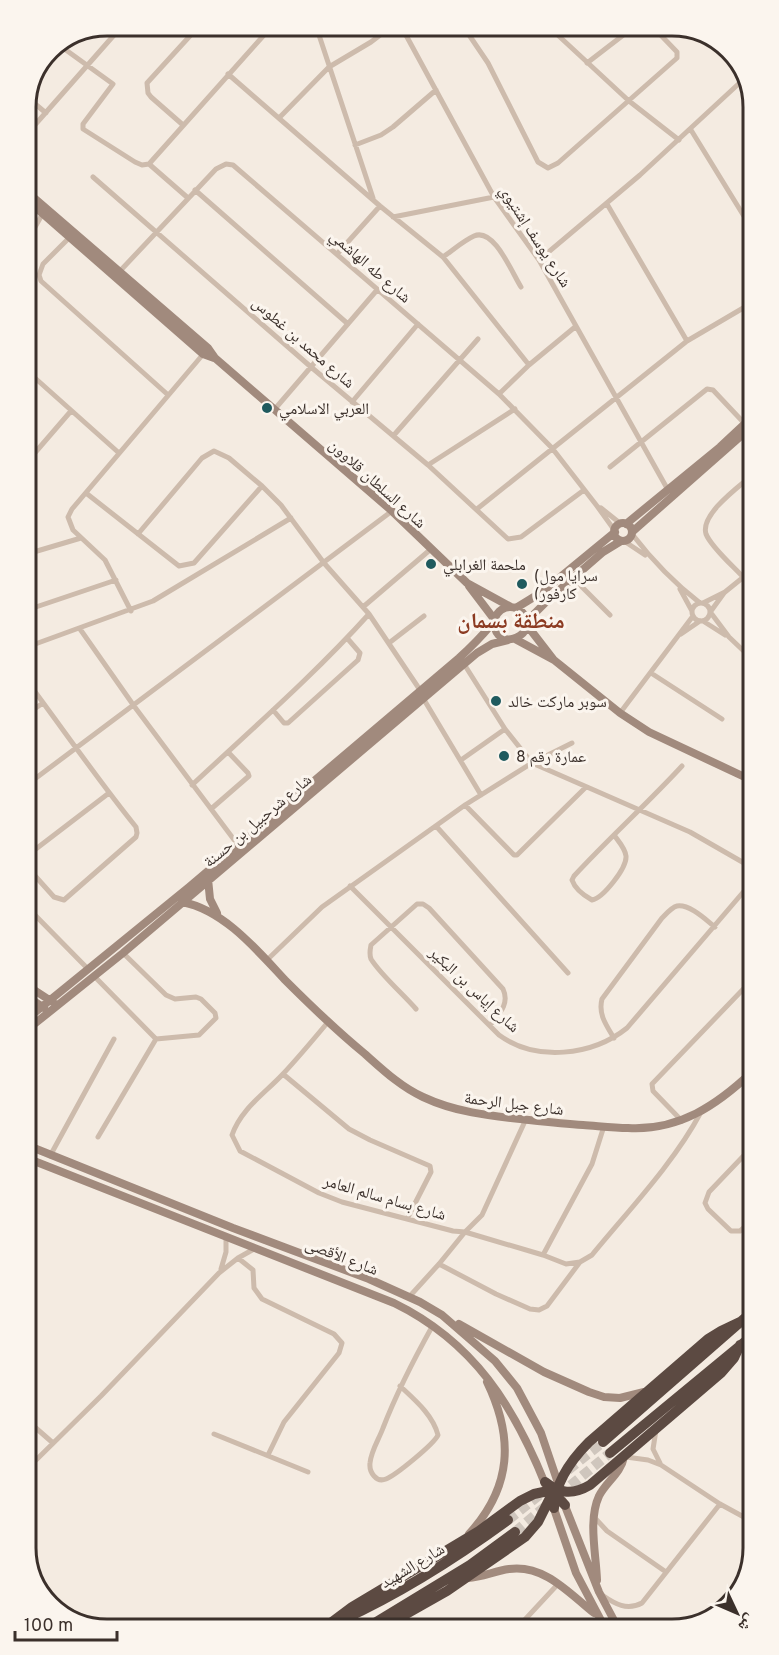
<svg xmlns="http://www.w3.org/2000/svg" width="779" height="1655" font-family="Overpass,'Noto Naskh Arabic',sans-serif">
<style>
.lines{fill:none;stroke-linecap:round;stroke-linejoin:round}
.highway-tunnel{stroke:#cfc6bd;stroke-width:10;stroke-dasharray:10 5;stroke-linecap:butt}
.street{stroke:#cdbbac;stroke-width:5}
.secondary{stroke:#a18a7d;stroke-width:8}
.highway{stroke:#5c4a42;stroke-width:10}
.poi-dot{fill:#1f5a5e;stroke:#fbf5ee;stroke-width:2}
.labels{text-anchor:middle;stroke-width:6;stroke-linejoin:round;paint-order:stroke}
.street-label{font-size:16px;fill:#3b302b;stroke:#fbf5ee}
.poi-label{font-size:16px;fill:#3b302b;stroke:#fbf5ee;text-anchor:start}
.district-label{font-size:22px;font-weight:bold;fill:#8c3b22;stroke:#fbf5ee}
.rim{fill:none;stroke:#3b302b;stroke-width:3}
</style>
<rect width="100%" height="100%" fill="#f4ebe1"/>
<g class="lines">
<path class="highway-tunnel" d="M568 1470 603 1442
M559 1495 610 1453
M508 1520 543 1492
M515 1532 547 1505"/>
<path class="street" d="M316 26 373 198
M401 26 494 197 539 260 668 490
M463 26 488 63 538 162 548 168 558 163 677 58V52L652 26
M548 26 629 101 679 140
M499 32 504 26
M59 45 113 84 83 124V129L135 162 142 165 149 164
M587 63 635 26
M228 74 380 206 443 257 529 365
M28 98 46 113
M279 118 329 67 371 42 392 26
M183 125 151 97 148 93 147 83 199 26
M691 130 750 226
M26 135 122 26
M355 145 381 135 393 127 436 90
M149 164 272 26
M149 164 188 198
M93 177 311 367 428 465 508 539 521 537 584 490
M195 190 348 324
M607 204 687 341
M393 217 494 197
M70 237 43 264 39 275 41 281 167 394
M26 243 43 213
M337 254 380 206
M443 257C453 250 463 241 474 236 494 227 512 273 521 287
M539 260 640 175 746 77
M120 271 216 169 226 164 233 165 499 394 552 448 597 506 615 531
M26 370 119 453
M499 394 529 365 575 327
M352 402 418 324
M274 410 377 290
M394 435 478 339
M27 462 71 411
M428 465 515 409
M610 467 707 389 713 390 745 424
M86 493 179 566 194 563 262 486
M601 508 621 524
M477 509 687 341 750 304
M138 534 202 458 214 451 229 458 262 486 281 505 324 563 369 614 420 690
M632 534C652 560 674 583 700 603
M624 541 645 555
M27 554 81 538
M743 577C733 566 711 547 706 534 700 515 737 488 750 477
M573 578 610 615
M680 589 692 611
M692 612a9 9 0 1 1 18 0a9 9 0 1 1-18 0Z
M703 603 725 592 751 571
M363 607 431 549
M27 610 116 580
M131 611 105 560 73 530 68 517 72 509 205 352
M711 611 724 593
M711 613 729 637 751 658
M703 621 725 635
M80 629 134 706 238 845
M681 634 700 621
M389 643 424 616
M27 647 153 601 291 518
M464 664 505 729 532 763 690 832 751 867
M651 673 722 719
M27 681C63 729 98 780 136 827L137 833 136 837 64 900 54 897 28 868
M423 698 481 795
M273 710 284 723H288L358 660 360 653 347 638
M620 713 693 616
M27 714 43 703
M461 760 505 729
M28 784 392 511
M192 785C252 729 314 675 369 614
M465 805 514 855H517L586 787
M211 809 249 776 248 773 228 752
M436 826 568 973
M614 835C619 842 625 848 626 856 627 868 603 898 592 900 583 895 575 889 572 880L574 876C609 838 647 804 682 766
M28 855 109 793
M350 886 499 1035C536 1062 592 1056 627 1028L751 883
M28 908 88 969
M267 960 322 907 465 805 532 763 572 743
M94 976 156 1039 199 1035 216 1018 215 1013 201 999 196 997 175 999 166 995 123 953
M416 1009C404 995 380 974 371 959 369 954 370 950 371 945L417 904H423L429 908 503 989C510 1004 499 1014 490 1025
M328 1022C313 1040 298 1058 282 1075 264 1094 241 1109 232 1135L240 1151 319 1193 342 1202 453 1231 465 1232 482 1215 526 1119
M614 1038C606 1025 598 1014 602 999L662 918C666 914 672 907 677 906 690 904 706 920 715 927
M283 1074 349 1129 370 1140 430 1166 431 1172 407 1219
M682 1121 653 1091 652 1084 752 980
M98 1137 156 1039
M752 1147 709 1192 705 1203 708 1209 731 1231H740L753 1220
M50 1156 114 1039
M29 1243 31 1242
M543 1255 592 1164 604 1126
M238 1258 253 1270 254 1288 262 1299 334 1334 342 1343 339 1353 284 1422 268 1455
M439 1264 496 1294 530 1309 539 1310 547 1306 580 1262
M221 1269 226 1252V1238
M409 1297 439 1264 465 1232 543 1255 566 1264 580 1262 592 1255C628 1211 674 1163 701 1112
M400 1386C415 1400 433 1415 438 1435 434 1444 396 1475 386 1479 376 1483 369 1472 370 1463 371 1451 379 1439 383 1428 397 1392 414 1359 433 1325
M29 1422 53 1443
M29 1426 31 1441 30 1455
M656 1430 653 1449 660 1463
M214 1434 308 1472
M626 1457 648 1460 661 1465 720 1504 753 1522
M30 1466 101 1396 219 1273 238 1258 254 1249
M594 1517 607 1531 666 1572
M602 1595C615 1604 627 1611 642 1603L720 1504
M50 1602 111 1629
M519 1626 558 1584"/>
<path class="secondary" d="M26 191 208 348 215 358 392 511 467 583 511 607
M26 199 203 354 214 358
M614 532a9 9 0 1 1 18 0a9 9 0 1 1-18 0Z
M626 524 720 447 750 419
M632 532 750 428
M469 586 494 619
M516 608 542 592 615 532
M526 622 549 599 603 552 621 541
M526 624 553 659
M515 639 554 660 620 713 649 732 751 780
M208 879 210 899 217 913
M182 902C224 910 257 950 285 980 311 1006 337 1031 365 1054 383 1070 401 1087 423 1097 457 1113 492 1116 529 1120 547 1122 565 1124 583 1125 598 1126 613 1128 628 1128 679 1131 717 1105 752 1072
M28 986 54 1003
M28 997 44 1008
M28 1018 189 887 459 658C470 648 481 637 491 625 495 620 495 614 501 610 504 608 506 607 510 607 514 607 519 609 522 612 542 633 496 656 494 622
M28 1029 123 953 477 653 492 644 508 640
M29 1146 233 1228 369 1279 420 1302 442 1315 495 1361 517 1388 541 1433 559 1486
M29 1159 394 1303C474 1342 514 1406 546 1486
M459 1324 544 1372 589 1392 604 1397 620 1398 644 1392
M563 1501 599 1592 617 1626
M552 1503 576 1573 604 1626
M469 1534C512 1487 514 1438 487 1382
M468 1578C482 1577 495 1571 509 1569 544 1564 569 1593 594 1613
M597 1580C596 1553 588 1520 599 1496 606 1482 621 1473 624 1457"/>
<path class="highway" d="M603 1442 753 1311
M610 1453 753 1335
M545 1482C560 1494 573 1495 590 1485L721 1373 734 1358 740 1345
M554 1508C555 1482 571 1460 589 1442L708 1339 721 1331 742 1321
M342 1620C401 1593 456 1558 508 1520
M373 1624 470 1565 515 1532
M374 1627 394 1621 447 1591 525 1537 538 1522 552 1494
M324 1628 352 1607 479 1531 520 1501 534 1494 548 1491 555 1495 565 1505"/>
</g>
<g class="poi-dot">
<circle cx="267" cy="408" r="6"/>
<circle cx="431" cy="564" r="6"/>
<circle cx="522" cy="584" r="6"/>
<circle cx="496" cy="701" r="6"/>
<circle cx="504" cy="756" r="6"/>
</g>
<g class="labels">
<g class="street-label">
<text transform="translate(536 236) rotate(57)" y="6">شارع يوسف إشتيوي</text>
<text transform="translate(371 266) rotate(41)" y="6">شارع طه الهاشمي</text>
<text transform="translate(304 342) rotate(41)" y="6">شارع محمد بن غطوس</text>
<text transform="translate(378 483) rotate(42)" y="6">شارع السلطان قلاوون</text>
<text transform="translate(257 820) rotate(-40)" y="6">شارع شرحبيل بن حسنة</text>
<text transform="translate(475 989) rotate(43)" y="6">شارع إياس بن البكير</text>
<text transform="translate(514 1103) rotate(7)" y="6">شارع جبل الرحمة</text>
<text transform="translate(385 1197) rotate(16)" y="6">شارع بسام سالم العامر</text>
<text transform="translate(342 1256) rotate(21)" y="6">شارع الأقصى</text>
<text transform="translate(412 1565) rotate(-31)" y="6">شارع الشهيد</text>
</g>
<g class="poi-label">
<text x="279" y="414">العربي الاسلامي</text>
<text x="443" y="570">ملحمة الغرابلي</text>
<text x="534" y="581">(سرايا مول<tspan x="534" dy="18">(كارفور</tspan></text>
<text x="508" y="707">سوبر ماركت خالد</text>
<text x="516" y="762">عمارة رقم 8</text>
</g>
<g class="district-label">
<text x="511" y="628">منطقة بسمان</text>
</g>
</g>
<path d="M0 0H779V1655H0ZM107 36H672A71 71 0 0 1 743 107V1548A71 71 0 0 1 672 1619H107A71 71 0 0 1 36 1548V107A71 71 0 0 1 107 36Z" fill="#fbf5ee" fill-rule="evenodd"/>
<path class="rim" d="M107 36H672A71 71 0 0 1 743 107V1548A71 71 0 0 1 672 1619H107A71 71 0 0 1 36 1548V107A71 71 0 0 1 107 36Z"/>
<g transform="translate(737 1613) rotate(134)" stroke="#fbf5ee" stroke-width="4.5" paint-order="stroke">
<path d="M0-4.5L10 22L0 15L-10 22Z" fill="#3b302b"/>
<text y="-9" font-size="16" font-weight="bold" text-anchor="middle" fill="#3b302b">ش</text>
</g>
<path d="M15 1631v9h102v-9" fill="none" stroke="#3b302b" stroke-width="3"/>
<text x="24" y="1631" font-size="18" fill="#3b302b" stroke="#fbf5ee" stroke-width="4.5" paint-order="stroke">100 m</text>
</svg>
